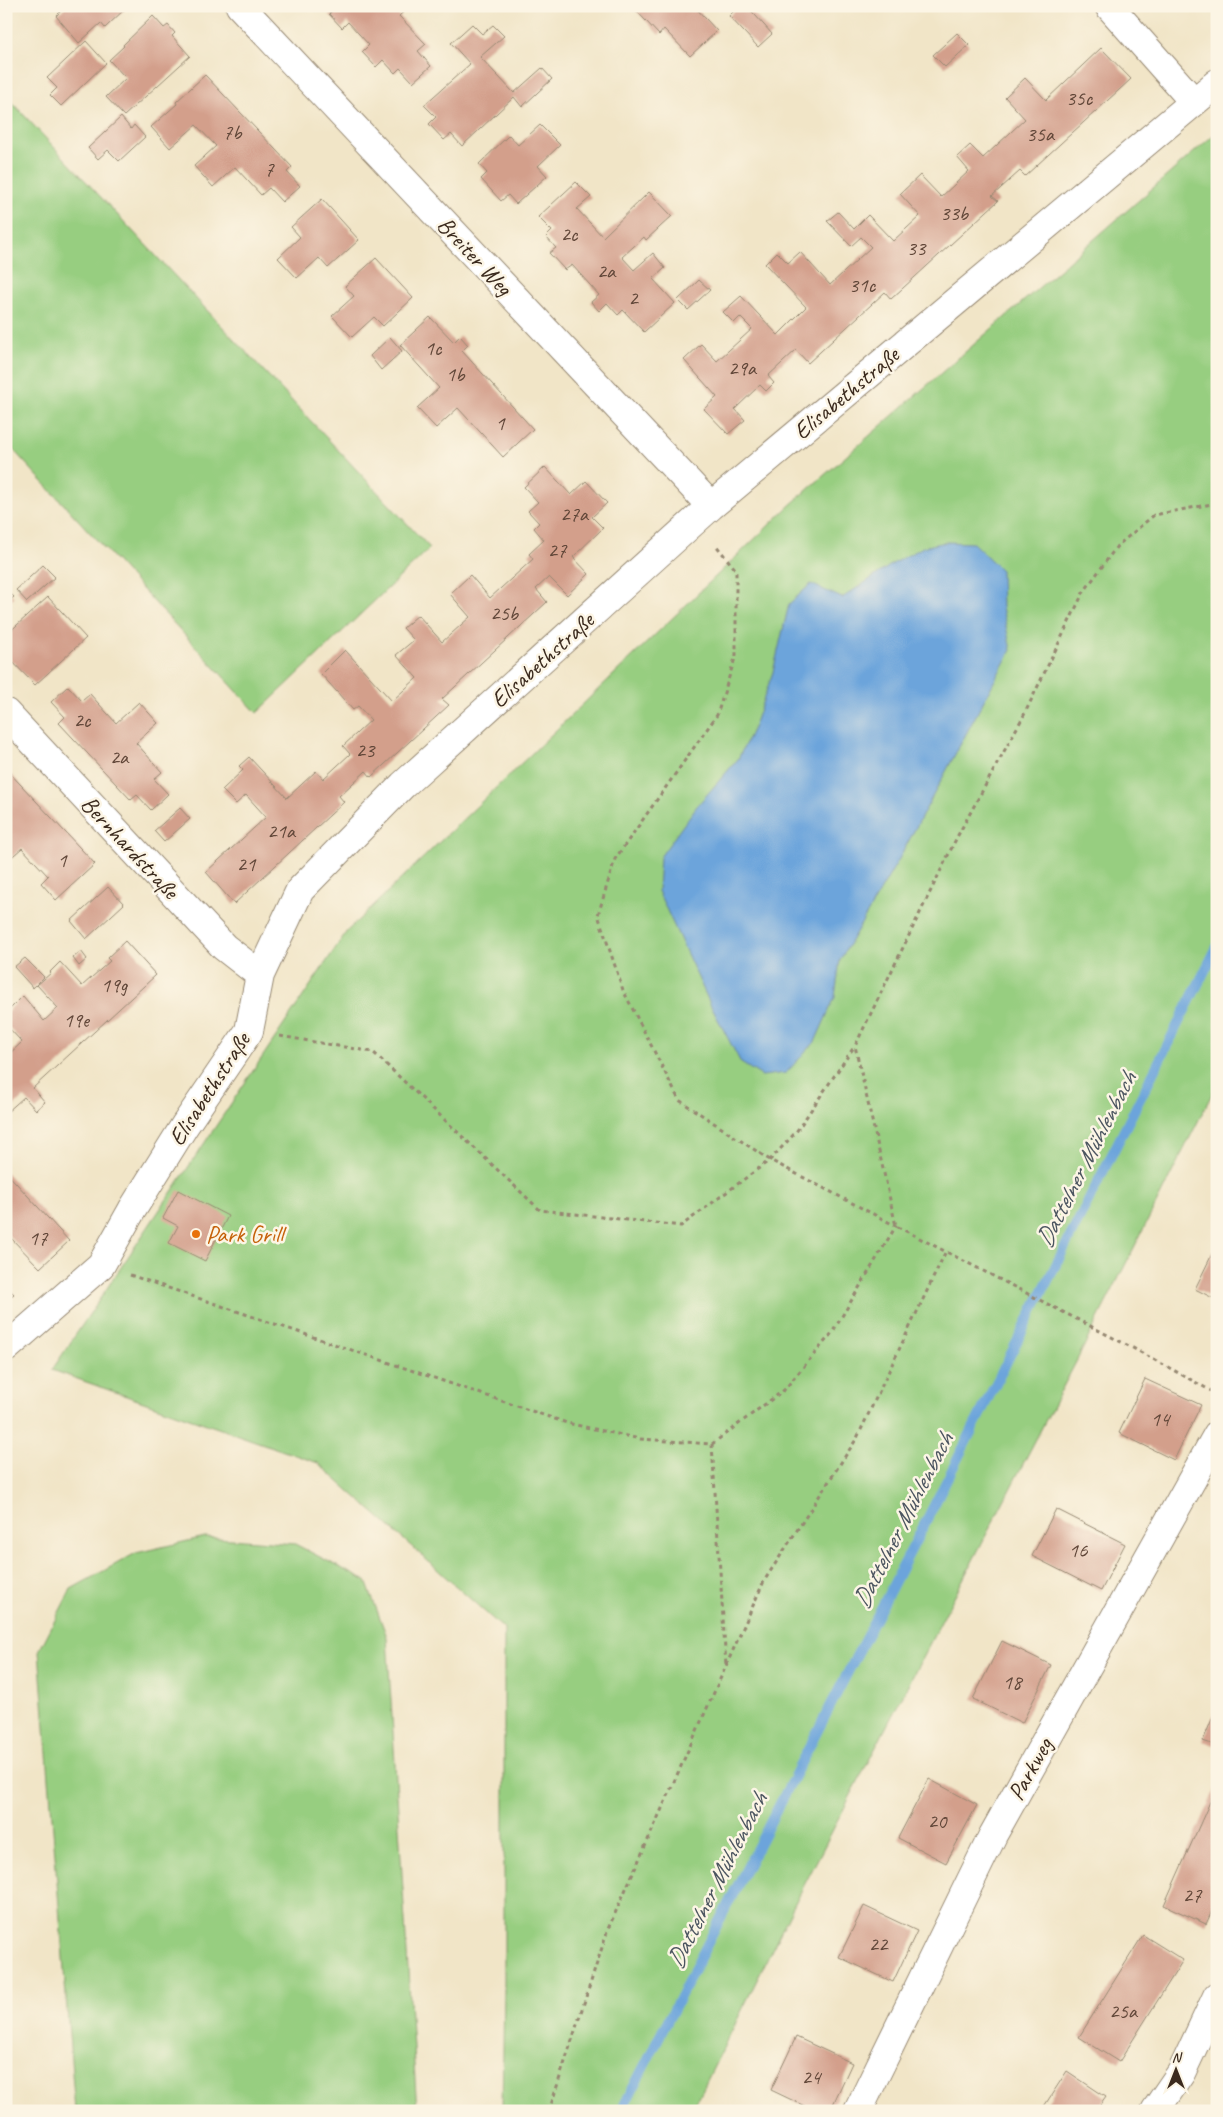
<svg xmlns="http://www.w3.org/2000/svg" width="1223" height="2117" font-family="Caveat,sans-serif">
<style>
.green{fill:#97ce80;stroke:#697c4f}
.water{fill:#6ca4db;stroke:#54677c}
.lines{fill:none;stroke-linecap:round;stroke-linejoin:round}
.stream{stroke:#6ca4db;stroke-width:10}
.building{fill:#d39f8b}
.minor-casing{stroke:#968872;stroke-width:30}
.path{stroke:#968872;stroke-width:3;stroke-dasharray:4 4;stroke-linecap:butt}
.minor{stroke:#fff;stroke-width:28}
.food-dot{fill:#e8710a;stroke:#fcf5e5;stroke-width:2}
.labels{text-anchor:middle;stroke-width:5;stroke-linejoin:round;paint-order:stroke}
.number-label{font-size:21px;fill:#614739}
.street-label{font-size:24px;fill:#3b2a1e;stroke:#fcf5e5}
.food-label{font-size:24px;fill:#c56008;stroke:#fcf5e5;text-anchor:start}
.water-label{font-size:25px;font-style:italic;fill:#4c5560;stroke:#fcf5e5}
</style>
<rect width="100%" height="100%" fill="#fcf5e5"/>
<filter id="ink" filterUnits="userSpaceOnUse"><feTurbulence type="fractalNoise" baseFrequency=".02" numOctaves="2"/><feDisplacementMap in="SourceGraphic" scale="10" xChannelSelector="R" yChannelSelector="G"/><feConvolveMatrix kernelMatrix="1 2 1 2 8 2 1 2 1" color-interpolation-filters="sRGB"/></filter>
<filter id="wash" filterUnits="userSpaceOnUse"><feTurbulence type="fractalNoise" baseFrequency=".0096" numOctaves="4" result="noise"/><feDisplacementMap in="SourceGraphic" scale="20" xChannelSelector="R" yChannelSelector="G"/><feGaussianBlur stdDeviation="1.12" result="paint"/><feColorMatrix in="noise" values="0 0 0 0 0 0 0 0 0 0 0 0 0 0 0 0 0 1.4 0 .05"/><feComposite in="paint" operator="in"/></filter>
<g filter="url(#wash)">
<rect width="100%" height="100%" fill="#f1e5c7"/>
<path class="green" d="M6 96 430 548 257 713 6 442Z
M1217 132V1084L1076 1362 799 1895 692 2111H502L504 1992V1629L318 1463 52 1370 347 931 789 506Z
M205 1537 295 1544 366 1581 387 1637 417 2111H75L39 1651 71 1589 136 1553Z"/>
<path class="water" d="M946 542 973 543 1001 570 1002 607 1011 650 899 859 840 960 835 997 815 1042 786 1073 762 1076 741 1063 712 1008 658 891 660 857 697 806 738 759 754 726 773 672 789 604 811 584 842 598 894 563 923 547Z"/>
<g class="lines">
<path class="stream" d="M621 2111 923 1527 1217 947"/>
</g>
<g id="blocks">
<path class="building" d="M66 6H128L105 28 101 23 79 43 56 16Z
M334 6H410L399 16 426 44 418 51 431 66 413 82 400 68 395 73 383 60 376 67 362 52 369 45 359 34 348 22 342 28 329 14 335 8Z
M632 6H694L717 31 690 56 664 29 659 35Z
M739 6H747L772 34 758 47 729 16Z
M153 16 164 28 168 25 175 33 172 36 190 56 124 116 106 97 126 78 109 60 124 46 123 45Z
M472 24 482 34 493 25 504 36 480 57 514 93 542 68 552 79 522 107 514 97 462 146 451 134 444 140 429 124 436 117 424 105 470 64 451 43Z
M957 33 969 45 945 67 933 55Z
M86 41 106 63 61 106 50 95 57 88 47 78Z
M1101 48 1131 79 1025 176 1020 171 992 196 998 201 891 299 885 292 808 363 796 350 768 376 774 383 766 391 760 385 735 409 745 420 728 434 704 409 717 397 684 360 701 344 717 361 752 329 740 317 734 323 723 312 741 296 778 335 806 307 765 264 777 252 788 263 800 252 830 285 871 247 861 237 851 246 827 221 838 212 854 229 868 215 893 241 920 216 900 194 920 175 941 197 969 171 957 157 970 145 983 158 1025 119 1005 97 1025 78 1046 100Z
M205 75 292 167 287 172 300 186 282 202 269 188 261 195 235 167 213 187 194 166 216 146 196 125 170 148 151 127 177 104 176 102Z
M121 117 131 129 134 125 145 137 119 161 108 150 98 159 88 148Z
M540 125 560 145 538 166 547 176 516 204 508 195 501 201 481 179 487 173 479 164 509 135 518 145Z
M576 182 591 197 577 209 603 237 649 192 672 216 646 240 644 237 622 257 634 270 653 253 665 268 653 279 675 303 644 332 623 310 618 315 607 303 599 311 591 302 599 295 572 265 565 270 549 253 556 248 546 237 552 231 538 217Z
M322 199 359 240 328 268 319 258 297 278 278 258 300 237 291 227Z
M376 258 413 298 383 326 374 317 352 337 332 316 354 296 345 286Z
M699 280 710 290 688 310 678 300Z
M430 317 454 342 460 336 468 345 462 351 533 429 503 457 458 408 436 428 417 408 439 388 400 345Z
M390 337 402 351 381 370 370 356Z
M545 467 571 495 586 481 607 503 592 517 603 528 573 557 589 574 567 595 549 577 536 589 547 602 442 699 449 705 371 777 366 771 339 796 344 802 234 904 206 872 266 817 246 795 236 804 222 790 243 770 239 766 249 757 287 798 316 771 323 779 350 754 343 746 371 720 358 706 353 710 321 674 345 650 392 701 417 678 396 655 414 640 403 628 418 615 442 642 470 617 450 594 470 575 490 598 533 559 529 554 544 540 534 528 539 523 528 511 538 502 524 487Z
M43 565 55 577 27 602 16 590Z
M6 589 14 597 6 603Z
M48 597 86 638 35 685 6 655V635Z
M68 686 82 701 90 694 116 723 139 702 158 723 136 743 162 772 154 779 168 794 151 810 137 795 131 800 59 723 65 717 51 702Z
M6 769 95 864 56 900 41 883 48 876 22 848 6 862Z
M180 808 190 819 164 842 154 831Z
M108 887 124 904 86 939 71 921Z
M125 941 156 975 33 1088 45 1102 36 1110 24 1097 6 1113V1057L22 1042 6 1025V1013L23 996 44 1021 58 1008 37 985 51 973 50 972 60 962 82 986 110 961 107 958Z
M81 951 87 959 79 966 73 958Z
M25 958 44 977 33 988 14 967Z
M6 1172 69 1241 40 1268 6 1233Z
M178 1190 228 1216 205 1261 169 1243 178 1226 163 1218Z
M1217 1244V1300L1195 1289Z
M6 1286 14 1294 6 1300Z
M1145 1379 1201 1405 1174 1460 1119 1433Z
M1056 1509 1125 1544 1101 1591 1032 1556Z
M1002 1641 1051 1665 1022 1723 973 1699Z
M1217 1707V1746L1203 1741Z
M929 1779 977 1805 946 1863 898 1838Z
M1217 1786V1900L1206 1924 1164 1905Z
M864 1906 917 1931 893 1982 839 1957Z
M1143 1935 1183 1960 1119 2062 1079 2037Z
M796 2037 852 2063 830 2111H815L771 2090Z
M1067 2071 1106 2097 1096 2111H1041Z"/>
</g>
</g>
<g filter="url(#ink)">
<use href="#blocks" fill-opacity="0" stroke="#968872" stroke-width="1"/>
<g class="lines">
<g class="minor-casing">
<path id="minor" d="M240 6 711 506
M1109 6 1194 102
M6 713 224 947 260 975
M6 1348 101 1265 132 1210 185 1125 249 1031 260 975 300 890 403 785 711 506 1217 83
M858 2111 993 1835 1217 1435
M1155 2111 1181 2073 1217 1996"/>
</g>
<path class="path" d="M1217 503 1154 515 1117 546 1083 593 1024 715 957 837 855 1046 896 1226 1131 1347 1217 1394
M280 1036 373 1052 540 1210 681 1226 770 1160 796 1132 854 1047
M130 1275 567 1423 640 1439 712 1444 784 1390 832 1333 896 1226 770 1160 679 1100 623 990 598 915 615 859 717 715 736 655V570L715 544
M712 1444 726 1666
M549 2111 608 1929 764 1581 857 1438 945 1253"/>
<use href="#minor" class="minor"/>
</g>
</g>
<circle class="food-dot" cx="196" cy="1234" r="5"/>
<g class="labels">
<g class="number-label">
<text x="1079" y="105">35c</text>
<text x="232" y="139">7b</text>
<text x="1040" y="141">35a</text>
<text x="269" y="176">7</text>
<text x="954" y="220">33b</text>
<text x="569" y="241">2c</text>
<text x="916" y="255">33</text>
<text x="606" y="278">2a</text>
<text x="862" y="292">31c</text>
<text x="633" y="305">2</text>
<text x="433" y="355">1c</text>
<text x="742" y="375">29a</text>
<text x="455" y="381">1b</text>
<text x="500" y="430">1</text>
<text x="574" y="521">27a</text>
<text x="557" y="557">27</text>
<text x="504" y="620">25b</text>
<text x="82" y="727">2c</text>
<text x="365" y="757">23</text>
<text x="119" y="764">2a</text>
<text x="281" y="838">21a</text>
<text x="62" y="867">1</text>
<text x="246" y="871">21</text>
<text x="114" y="992">19g</text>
<text x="76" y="1027">19e</text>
<text x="38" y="1245">17</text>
<text x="1160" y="1426">14</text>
<text x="1078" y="1557">16</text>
<text x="1012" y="1689">18</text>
<text x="937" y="1828">20</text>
<text x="1192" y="1902">27</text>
<text x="878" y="1951">22</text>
<text x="1123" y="2018">25a</text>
<text x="811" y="2084">24</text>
</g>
<g class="street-label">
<text transform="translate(475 256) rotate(47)" y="8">Breiter Weg</text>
<text transform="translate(846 393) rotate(-40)" y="8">Elisabethstraße</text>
<text transform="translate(542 660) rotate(-42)" y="8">Elisabethstraße</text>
<text transform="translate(130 847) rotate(47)" y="8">Bernhardstraße</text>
<text transform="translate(209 1089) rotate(-57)" y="8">Elisabethstraße</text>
<text transform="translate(1030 1769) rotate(-61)" y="8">Parkweg</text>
</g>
<g class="food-label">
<text x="206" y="1242">Park Grill</text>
</g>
<g class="water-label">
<text transform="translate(1085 1159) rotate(-63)" y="9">Dattelner Mühlenbach</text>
<text transform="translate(902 1520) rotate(-63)" y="9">Dattelner Mühlenbach</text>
<text transform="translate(716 1880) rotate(-63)" y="9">Dattelner Mühlenbach</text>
</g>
</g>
<rect width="1223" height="2117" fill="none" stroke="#fcf5e5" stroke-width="25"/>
<g transform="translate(1176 2070)" stroke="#fcf5e5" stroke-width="4" paint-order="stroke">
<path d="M0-4L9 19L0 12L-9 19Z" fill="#3b2a1e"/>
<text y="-8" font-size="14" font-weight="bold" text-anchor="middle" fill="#3b2a1e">N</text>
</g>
</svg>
